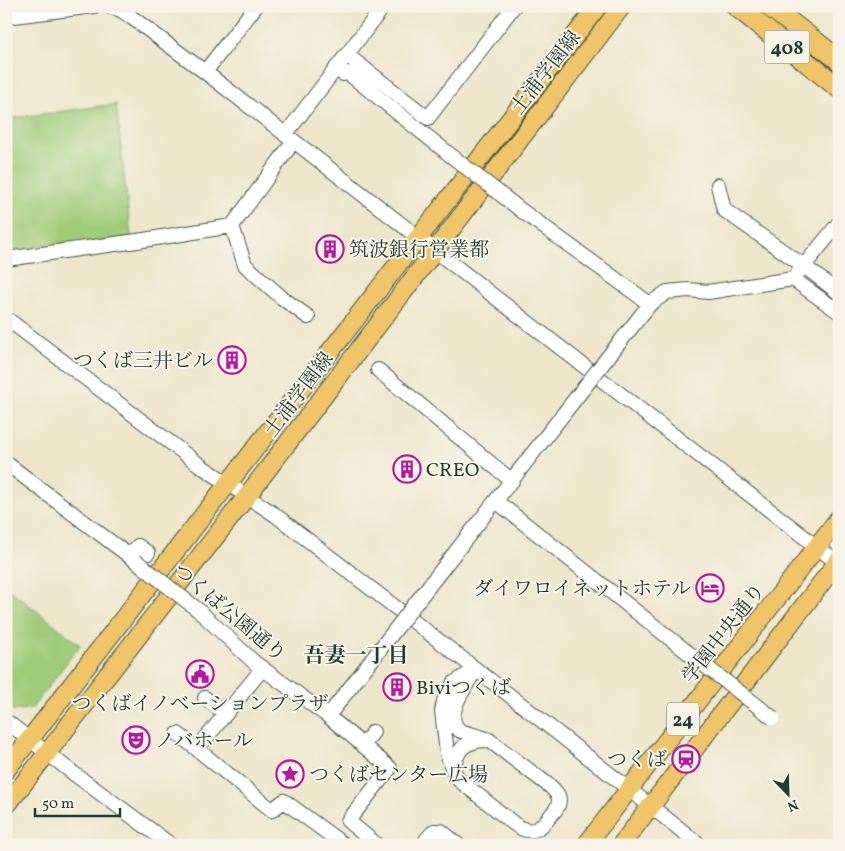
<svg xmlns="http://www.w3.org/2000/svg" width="845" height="851" font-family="Vollkorn,'Noto Serif JP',serif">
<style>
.green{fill:#a0cc79;stroke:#608456}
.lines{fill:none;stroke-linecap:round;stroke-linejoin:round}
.minor-casing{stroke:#3e564a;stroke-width:16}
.major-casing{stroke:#3e564a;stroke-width:20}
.highway-casing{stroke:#3e564a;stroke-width:22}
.minor{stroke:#fff;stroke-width:14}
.major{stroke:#f0c469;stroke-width:18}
.highway{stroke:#f0c469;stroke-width:20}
.minor-bridge-casing{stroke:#3e564a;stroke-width:16;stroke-linecap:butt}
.minor-bridge{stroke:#fff;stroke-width:14}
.labels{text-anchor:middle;stroke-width:4;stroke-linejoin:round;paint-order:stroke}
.shield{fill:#f7f3e8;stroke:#60746a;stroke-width:1}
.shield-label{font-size:19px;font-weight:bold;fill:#1f3d34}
.street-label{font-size:20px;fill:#1f3d34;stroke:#f7f3e8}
.poi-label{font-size:20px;fill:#1f3d34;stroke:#f7f3e8;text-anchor:start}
.neighbourhood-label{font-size:21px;font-weight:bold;fill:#1f3d34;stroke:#f7f3e8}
</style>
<rect width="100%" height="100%" fill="#f7f3e8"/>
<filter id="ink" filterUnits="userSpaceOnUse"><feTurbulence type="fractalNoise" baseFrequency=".02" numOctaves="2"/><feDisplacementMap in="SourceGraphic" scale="10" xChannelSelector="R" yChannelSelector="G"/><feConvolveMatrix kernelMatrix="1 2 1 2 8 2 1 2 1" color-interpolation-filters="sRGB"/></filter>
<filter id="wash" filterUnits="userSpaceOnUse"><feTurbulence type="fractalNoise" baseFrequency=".0096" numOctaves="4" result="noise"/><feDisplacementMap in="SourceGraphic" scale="20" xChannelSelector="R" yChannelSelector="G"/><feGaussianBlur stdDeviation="1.12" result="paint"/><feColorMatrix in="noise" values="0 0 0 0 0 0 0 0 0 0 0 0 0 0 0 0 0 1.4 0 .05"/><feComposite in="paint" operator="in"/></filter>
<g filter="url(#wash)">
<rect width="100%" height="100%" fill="#ede6ca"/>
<path class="green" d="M116 104 131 237 87 244 85 240 6 251V119Z
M6 587 80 645 32 708 14 711 6 705Z"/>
</g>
<g filter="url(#ink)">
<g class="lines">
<g class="minor-casing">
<path id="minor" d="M108 6 121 10 131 17 205 72 839 564
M6 17 94 6
M347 55 428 118 514 6
M336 68 343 74 348 73 454 158
M205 72 256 6
M285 135 384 6
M288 149 232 226 245 265 281 297 308 317
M718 185 724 210 804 266 839 293
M522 211 650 304 667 292 689 290 708 292 793 279 839 312
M6 259 137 241 232 226
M798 273 839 223
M6 318 201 466 274 514 499 687 700 845
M608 357 650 304
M378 370 512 481
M6 463 136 561
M496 501 691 655
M130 555 138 546 148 553
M429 586 572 403
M198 610 255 663 328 716 390 768 348 821 377 845
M476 669C468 683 442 716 459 730 463 733 481 736 489 740L551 787C555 791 559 795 559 800 559 806 556 810 552 814 540 830 531 837 513 823L459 780 453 771 447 753 442 711 444 701 454 683Z
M205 698 226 714
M328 716 381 648
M6 721 73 773 171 845
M178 734 197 749 263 668
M363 746 373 732
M197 749 272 810 284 801 344 845
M453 770C457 749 464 741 486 740
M426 845V840L434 831H441L458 845"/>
</g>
<g class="major-casing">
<path id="major" d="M6 770 598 6
M6 806 247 496 622 6
M586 845 839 518
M621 845 839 560"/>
</g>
<g class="highway-casing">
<path id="highway" d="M736 6 839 88
M769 6 839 60"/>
</g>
<use href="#minor" class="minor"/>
<use href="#major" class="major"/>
<use href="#highway" class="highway"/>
<g class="minor-bridge-casing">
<path id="minor-bridge" d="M454 158 522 211
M572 403 608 357
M136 561 198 610
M381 648 429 586
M691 655 773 718"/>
</g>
<use href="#minor-bridge" class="minor-bridge"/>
</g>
</g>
<defs>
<g id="building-ring" transform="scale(1.4375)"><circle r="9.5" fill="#f7f3e8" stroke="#b5179e" stroke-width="1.5"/><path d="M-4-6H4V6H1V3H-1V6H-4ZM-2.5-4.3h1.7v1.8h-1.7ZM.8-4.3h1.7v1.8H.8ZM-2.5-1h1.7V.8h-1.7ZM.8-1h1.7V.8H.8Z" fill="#b5179e"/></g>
<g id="hotel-ring" transform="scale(1.4375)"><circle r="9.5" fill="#f7f3e8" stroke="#b5179e" stroke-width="1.5"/><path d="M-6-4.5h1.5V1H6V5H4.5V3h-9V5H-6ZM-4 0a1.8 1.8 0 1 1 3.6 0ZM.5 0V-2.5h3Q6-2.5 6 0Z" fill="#b5179e"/></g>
<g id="civic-ring" transform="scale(1.4375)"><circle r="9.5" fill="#f7f3e8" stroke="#b5179e" stroke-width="1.5"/><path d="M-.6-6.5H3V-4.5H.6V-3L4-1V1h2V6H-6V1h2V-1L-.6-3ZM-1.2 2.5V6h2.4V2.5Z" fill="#b5179e"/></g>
<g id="theatre-ring" transform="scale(1.4375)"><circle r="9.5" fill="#f7f3e8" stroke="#b5179e" stroke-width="1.5"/><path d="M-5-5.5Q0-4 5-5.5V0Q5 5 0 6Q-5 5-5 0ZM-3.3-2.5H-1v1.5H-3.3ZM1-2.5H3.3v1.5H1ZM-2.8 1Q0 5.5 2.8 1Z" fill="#b5179e"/></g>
<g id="station-ring" transform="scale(1.4375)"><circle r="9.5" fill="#f7f3e8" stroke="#b5179e" stroke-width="1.5"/><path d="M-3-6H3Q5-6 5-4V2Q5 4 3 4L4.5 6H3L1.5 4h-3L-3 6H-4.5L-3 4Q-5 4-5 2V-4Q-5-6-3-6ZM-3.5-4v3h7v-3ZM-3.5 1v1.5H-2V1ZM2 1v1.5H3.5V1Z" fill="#b5179e"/></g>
<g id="sight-ring" transform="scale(1.4375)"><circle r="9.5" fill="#f7f3e8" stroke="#b5179e" stroke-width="1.5"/><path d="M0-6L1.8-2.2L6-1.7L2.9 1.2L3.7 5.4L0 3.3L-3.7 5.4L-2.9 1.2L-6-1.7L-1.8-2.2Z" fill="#b5179e"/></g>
</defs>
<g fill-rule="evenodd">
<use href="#building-ring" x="330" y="249"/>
<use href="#building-ring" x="232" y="360"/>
<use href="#building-ring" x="407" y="469"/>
<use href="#hotel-ring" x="710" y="588"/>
<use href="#civic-ring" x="200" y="674"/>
<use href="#building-ring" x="397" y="687"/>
<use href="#theatre-ring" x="136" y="740"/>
<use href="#station-ring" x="686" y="759"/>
<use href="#sight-ring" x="290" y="774"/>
</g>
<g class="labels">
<g class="shield">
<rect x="764.5" y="30.5" width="45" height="33" rx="4"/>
<rect x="667" y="702.5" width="32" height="33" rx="4"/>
</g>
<g class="shield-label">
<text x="787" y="54">408</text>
<text x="683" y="726">24</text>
</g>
<g class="street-label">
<text transform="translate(545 72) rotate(-52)" y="7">土浦学園線</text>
<text transform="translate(298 394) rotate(-53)" y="7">土浦学園線</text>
<text transform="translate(230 612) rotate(40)" y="7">つくば公園通り</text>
<text transform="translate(723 633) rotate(-52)" y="7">学園中央通り</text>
</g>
<g class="poi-label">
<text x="349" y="256">筑波銀行営業都</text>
<text x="213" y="367" text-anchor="end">つくば三井ビル</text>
<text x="426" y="476">CREO</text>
<text x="691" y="595" text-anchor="end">ダイワロイネットホテル</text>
<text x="416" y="694">Biviつくば</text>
<text x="200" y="710" text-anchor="middle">つくばイノベーションプラザ</text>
<text x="155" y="747">ノバホール</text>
<text x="667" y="766" text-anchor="end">つくば</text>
<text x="309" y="781">つくばセンター広場</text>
</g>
<g class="neighbourhood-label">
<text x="356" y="662">吾妻一丁目</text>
</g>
</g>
<rect width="845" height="851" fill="none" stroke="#f7f3e8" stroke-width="25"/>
<g transform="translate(788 794) rotate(157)" stroke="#f7f3e8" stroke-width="4" paint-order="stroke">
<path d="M0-4L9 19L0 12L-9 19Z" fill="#1f3d34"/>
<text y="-8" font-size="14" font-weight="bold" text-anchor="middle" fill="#1f3d34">N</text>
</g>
<path d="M35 808v8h85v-8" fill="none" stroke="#1f3d34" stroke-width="2.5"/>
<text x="42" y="808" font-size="15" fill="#1f3d34" stroke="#f7f3e8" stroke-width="4" paint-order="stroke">50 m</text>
</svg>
